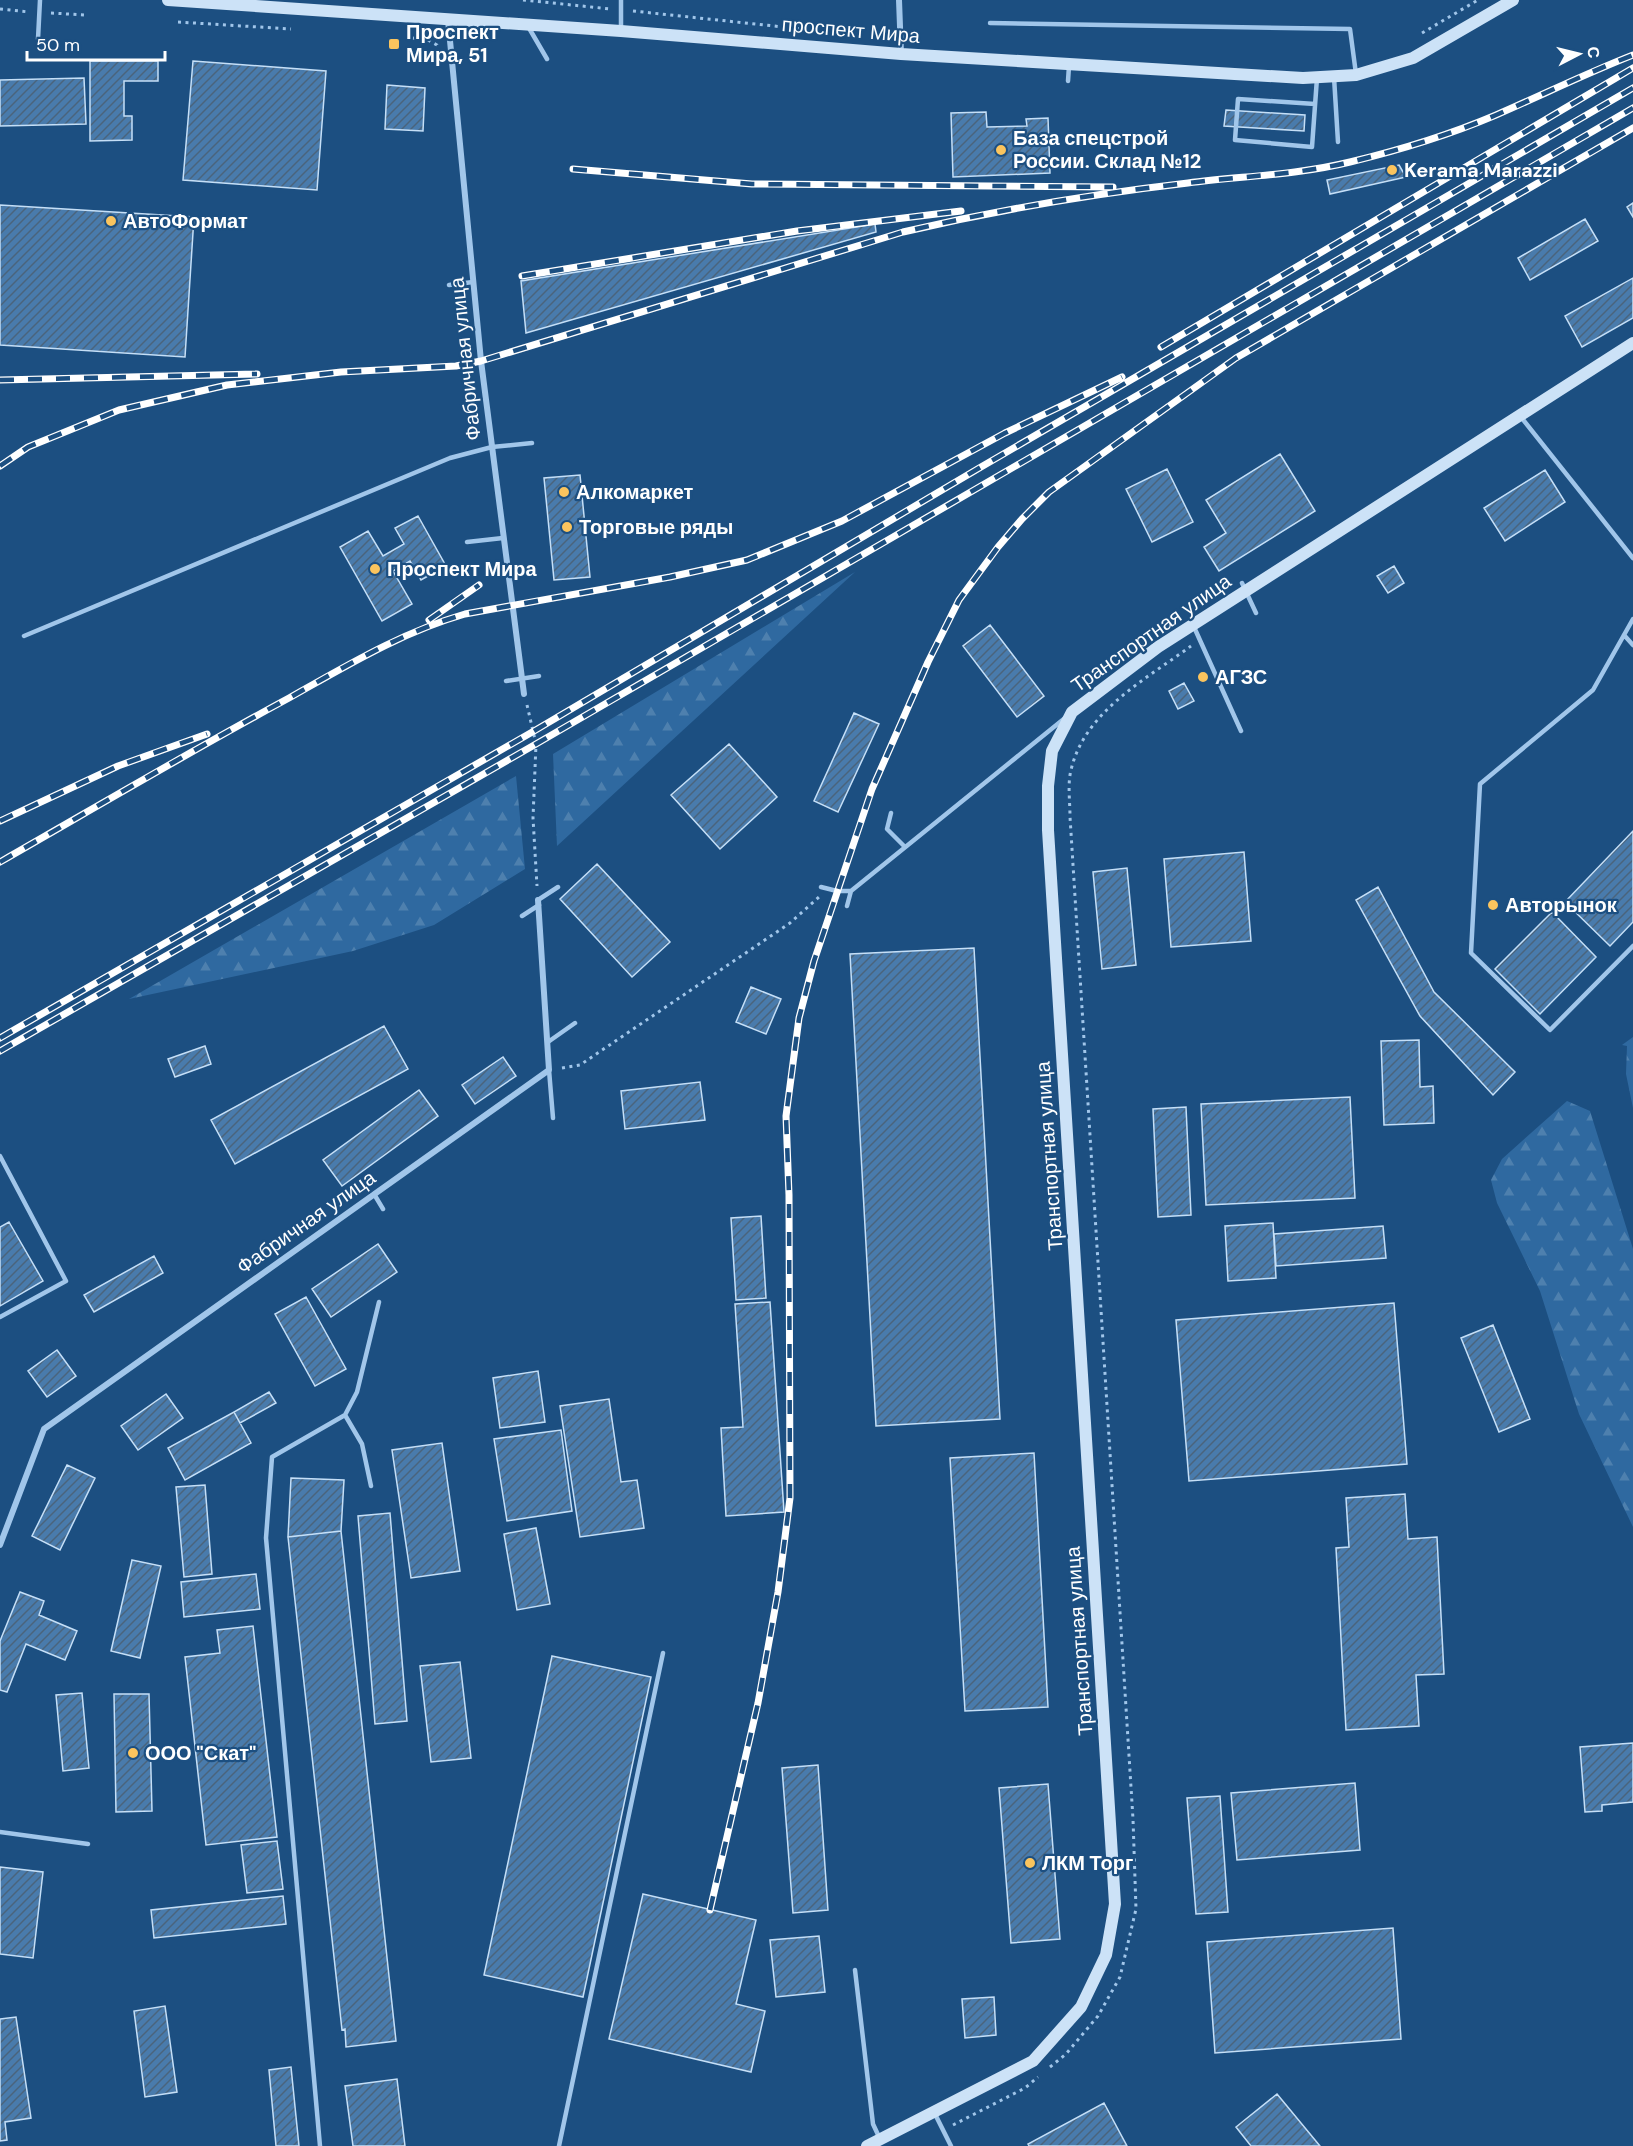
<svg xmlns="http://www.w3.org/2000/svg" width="1633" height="2146" font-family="'DM Sans',sans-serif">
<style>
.forest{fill:url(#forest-firs)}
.building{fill:url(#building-hatch);stroke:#c5dff7;stroke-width:1.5}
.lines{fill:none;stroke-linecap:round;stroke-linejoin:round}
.path{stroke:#a1c6ea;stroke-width:3;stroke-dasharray:3 4.5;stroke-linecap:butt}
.lane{stroke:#a1c6ea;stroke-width:4.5}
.street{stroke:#a1c6ea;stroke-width:6}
.secondary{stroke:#cce2f7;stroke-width:12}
.rail-casing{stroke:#fff;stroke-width:7}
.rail{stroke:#1c4f81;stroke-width:4.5;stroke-dasharray:14;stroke-linecap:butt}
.poi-dot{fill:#fac45e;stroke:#1c4f81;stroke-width:2}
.labels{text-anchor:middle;stroke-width:4.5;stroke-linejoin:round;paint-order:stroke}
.street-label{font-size:20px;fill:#fff;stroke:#1c4f81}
.poi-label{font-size:20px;font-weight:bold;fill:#fff;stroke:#1c4f81;text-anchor:start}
</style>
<defs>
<pattern id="forest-firs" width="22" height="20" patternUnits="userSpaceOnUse" patternTransform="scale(1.5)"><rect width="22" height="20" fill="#2f69a0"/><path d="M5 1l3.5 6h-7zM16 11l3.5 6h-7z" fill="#4e80ae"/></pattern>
<pattern id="building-hatch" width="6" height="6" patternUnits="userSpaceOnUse" patternTransform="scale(1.5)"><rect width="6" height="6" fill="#497bac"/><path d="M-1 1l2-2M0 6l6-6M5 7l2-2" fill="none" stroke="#4a647c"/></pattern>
</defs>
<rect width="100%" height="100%" fill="#1c4f81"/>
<path class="forest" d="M855 572 557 846 553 754Z
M516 776 525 869 434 925 353 951 129 999Z
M1633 1037V1108L1626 1074 1627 1046 1622 1045Z
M1567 1101 1590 1111 1633 1249V1527L1579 1414 1540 1291 1497 1203 1491 1180 1502 1159Z"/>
<path class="building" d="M90 61H158V81H124V116H132V140L90 141Z
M193 61 326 71 317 190 183 180Z
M84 78 86 124 0 126V80Z
M387 85 425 88 423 131 385 129Z
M1226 110 1305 115 1304 131 1224 126Z
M986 112 987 127 1027 126 1026 119 1048 118 1050 173 953 177 951 113Z
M1399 165 1406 177 1330 194 1327 180Z
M1633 203V217L1627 207Z
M0 205 194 217 185 357 0 345Z
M1585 219 1598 241 1530 280 1518 258Z
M875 224 876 232 526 333 521 281Z
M1633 278V318L1582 347 1565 316Z
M1280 454 1315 511 1219 571 1204 547 1226 533 1206 500Z
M1167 469 1193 522 1152 542 1126 489Z
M1545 470 1565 502 1505 541 1484 508Z
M580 475 590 577 554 580 544 478Z
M418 516 446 566 421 580 410 561 393 571 412 604 382 621 340 547 368 531 383 556 404 544 395 528Z
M1394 566 1404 583 1388 593 1377 576Z
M990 625 1044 696 1017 717 963 646Z
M1184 683 1194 701 1178 709 1169 691Z
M854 713 879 724 838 812 814 801Z
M729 744 777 797 720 849 671 795Z
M1633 831V922L1610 946 1565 902Z
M1244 852 1251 941 1171 947 1164 859Z
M597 864 670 942 632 977 560 899Z
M1127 868 1136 965 1102 969 1093 872Z
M1378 887 1434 992 1515 1072 1493 1095 1420 1016 1356 900Z
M1552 912 1596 957 1540 1014 1495 969Z
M974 948 1000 1419 876 1426 850 954Z
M751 987 781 999 766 1034 736 1022Z
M384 1026 408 1069 235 1164 211 1120Z
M1419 1040 1420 1087 1433 1086 1434 1123 1384 1125 1381 1041Z
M205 1046 211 1064 175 1077 168 1059Z
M503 1057 516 1076 475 1104 462 1085Z
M700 1082 705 1120 625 1129 621 1091Z
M419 1090 438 1116 342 1186 323 1160Z
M1350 1097 1355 1198 1206 1205 1201 1104Z
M1186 1107 1191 1215 1158 1217 1153 1109Z
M761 1216 766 1298 736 1300 731 1218Z
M9 1222 43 1281 0 1306V1227Z
M1273 1223 1276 1278 1228 1281 1225 1226Z
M1383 1226 1386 1258 1276 1266 1274 1234Z
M378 1244 397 1272 331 1317 312 1289Z
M154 1256 163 1273 94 1312 84 1295Z
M306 1297 346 1369 315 1386 275 1314Z
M770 1302 784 1512 726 1516 721 1428 743 1427 735 1304Z
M1394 1303 1407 1464 1189 1481 1176 1320Z
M1493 1325 1530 1419 1499 1432 1461 1338Z
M57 1350 76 1376 47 1397 28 1371Z
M538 1371 545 1422 500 1428 493 1378Z
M269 1392 276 1403 240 1423 234 1412Z
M166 1394 183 1418 138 1450 121 1426Z
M609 1399 621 1482 637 1480 644 1528 580 1537 560 1406Z
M234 1412 251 1443 185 1480 168 1448Z
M561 1430 572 1511 507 1521 494 1439Z
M442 1443 460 1571 411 1578 392 1450Z
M1034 1453 1048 1707 965 1711 950 1458Z
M67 1465 95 1478 60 1550 32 1536Z
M291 1478 344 1480 341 1531 288 1537Z
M205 1485 212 1574 184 1577 176 1487Z
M1405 1494 1408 1539 1437 1537 1444 1674 1416 1675 1419 1726 1346 1730 1336 1548 1349 1547 1346 1498Z
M390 1513 407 1721 375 1724 358 1516Z
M536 1528 550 1604 517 1610 504 1534Z
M341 1531 396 2041 346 2047 345 2029 342 2030 288 1537Z
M132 1560 161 1566 140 1658 111 1651Z
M256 1574 260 1609 184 1617 181 1582Z
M20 1592 44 1601 39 1615 77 1631 65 1660 26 1644 7 1692 0 1690V1641Z
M253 1626 277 1837 206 1845 185 1657 220 1653 217 1630Z
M552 1656 651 1677 583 1997 484 1975Z
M460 1662 471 1758 431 1762 420 1666Z
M82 1693 89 1768 63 1771 56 1695Z
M114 1694H149L152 1811 116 1812Z
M1633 1743V1802L1602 1805V1811L1585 1812 1580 1747Z
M818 1765 828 1910 793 1913 782 1768Z
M1355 1783 1360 1850 1237 1860 1231 1793Z
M1048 1784 1060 1939 1011 1943 999 1788Z
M1220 1796 1228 1912 1196 1914 1187 1798Z
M277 1841 283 1889 247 1893 241 1845Z
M0 1867 43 1872 33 1958 0 1954Z
M643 1894 756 1920 736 2004 765 2011 751 2072 609 2039Z
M283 1896 286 1924 154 1938 151 1910Z
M1393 1928 1401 2039 1215 2053 1207 1942Z
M819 1936 825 1992 776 1997 770 1940Z
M994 1997 996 2035 965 2038 962 1999Z
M165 2006 177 2092 145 2097 134 2011Z
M16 2017 31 2118 5 2122 7 2140 0 2141V2019Z
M291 2067 299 2146H276L269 2070Z
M397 2079 405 2146H353L345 2086Z
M1277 2094 1320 2146H1251L1236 2127Z
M1104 2103 1127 2146H1029L1028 2144Z"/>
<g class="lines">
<path class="path" d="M523 0 611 9
M0 9 29 12
M633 11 802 29
M51 13 85 15
M178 22 291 29
M1422 33 1478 0
M413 38 428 40 437 45 438 48
M527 705 536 744 533 818 537 886
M562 1068 580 1065 790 923 819 897
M1050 2067 1066 2054 1098 2016 1120 1977 1136 1909 1133 1819 1070 817C1070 803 1068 788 1070 775 1081 713 1145 680 1191 646
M953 2125 1025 2088 1038 2077"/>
<path class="lane" d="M990 23 1350 29 1356 74
M529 28 547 59
M621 30V0
M38 39 40 0
M1334 77 1338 142
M1068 81 1069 66
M1315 104 1238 99 1235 140 1312 147 1317 78
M449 285 473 282
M1521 417 1633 558
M467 542 503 538
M1242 583 1256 613
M1633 619 1593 690 1480 784 1471 953 1550 1030 1633 946
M1194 627 1241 731
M1624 635 1633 645
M24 636 450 458 492 447 532 443
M506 681 539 676
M891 813 887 829 905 847
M821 887 837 891H851
M538 900 558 887
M847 906 851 891 1065 718
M522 916 539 905
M548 1042 575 1023
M549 1070 553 1118
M0 1156 66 1281 0 1317
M374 1194 383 1209
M345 1415 362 1444 371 1486
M0 1832 88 1844
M855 1970 873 2124 880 2139
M934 2112 951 2146
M320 2146 266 1538 272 1457 345 1415 357 1392 379 1302
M559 2146 663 1653"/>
<path class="street" d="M899 0 901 53
M448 20 481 361 524 694
M0 1545 44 1429 549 1070 538 900"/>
<path class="secondary" d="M168 0 621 31 901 54 1303 78 1356 75 1413 58 1513 0
M867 2146 1033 2061 1081 2007 1106 1955 1115 1904 1048 830V786L1052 751 1072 712 1158 647 1633 343"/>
<g class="rail-casing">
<path id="rail" d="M573 169 752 184 1113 187
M522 276 797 231 961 211
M1161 347 1633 68
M0 380 257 374
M0 466 28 447 119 410 227 385 341 372 456 366 481 361 903 232C997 210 1092 194 1188 183 1242 176 1297 175 1350 162 1400 150 1449 135 1496 115 1542 95 1587 73 1633 55
M429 620 479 585
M0 821 118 766 207 734
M0 862C96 807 191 751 289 698 346 666 402 632 465 614L670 577 747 560 842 521 1005 433 1122 377
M0 1038 534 731 981 467 1633 88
M0 1051 536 744 1633 108
M710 1910 758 1703 778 1592 790 1498 789 1195 786 1116 799 1018 814 961 872 789 928 662 959 600 998 547 1022 519 1049 492 1236 358 1633 128"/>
</g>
<use href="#rail" class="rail"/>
</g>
<g class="poi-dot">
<rect x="388" y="38" width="12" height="12" rx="3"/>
<circle cx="1001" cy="150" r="6"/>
<circle cx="1392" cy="170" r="6"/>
<circle cx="111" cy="221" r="6"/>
<circle cx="564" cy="492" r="6"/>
<circle cx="567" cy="527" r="6"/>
<circle cx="375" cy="569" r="6"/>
<circle cx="1203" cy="677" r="6"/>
<circle cx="1493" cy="905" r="6"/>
<circle cx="133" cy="1753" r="6"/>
<circle cx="1030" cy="1863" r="6"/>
</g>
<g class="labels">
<g class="street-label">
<text transform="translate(851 30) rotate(5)" y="7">проспект Мира</text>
<text transform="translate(465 359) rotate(-96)" y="7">Фабричная улица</text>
<text transform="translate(1151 633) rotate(-35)" y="7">Транспортная улица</text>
<text transform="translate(1049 1156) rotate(-94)" y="7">Транспортная улица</text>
<text transform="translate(306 1222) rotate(-35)" y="7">Фабричная улица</text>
<text transform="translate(1079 1641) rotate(-94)" y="7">Транспортная улица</text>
</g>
<g class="poi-label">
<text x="406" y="39">Проспект<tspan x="406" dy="23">Мира, 51</tspan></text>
<text x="1013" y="145">База спецстрой<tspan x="1013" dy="23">России. Склад №12</tspan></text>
<text x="1404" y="177">Kerama Marazzi</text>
<text x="123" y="228">АвтоФормат</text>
<text x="576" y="499">Алкомаркет</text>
<text x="579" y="534">Торговые ряды</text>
<text x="387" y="576">Проспект Мира</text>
<text x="1215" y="684">АГЗС</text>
<text x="1505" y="912">Авторынок</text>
<text x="145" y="1760">ООО "Скат"</text>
<text x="1042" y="1870">ЛКМ Торг</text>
</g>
</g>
<g transform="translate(1579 54) rotate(83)" stroke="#1c4f81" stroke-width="4.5" paint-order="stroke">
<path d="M0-4.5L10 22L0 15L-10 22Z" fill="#ffffff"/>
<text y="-9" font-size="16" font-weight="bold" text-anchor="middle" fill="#ffffff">С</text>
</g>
<path d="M27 51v9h138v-9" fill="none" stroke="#ffffff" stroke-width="3"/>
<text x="36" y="51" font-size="18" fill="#ffffff" stroke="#1c4f81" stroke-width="4.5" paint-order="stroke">50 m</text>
</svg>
